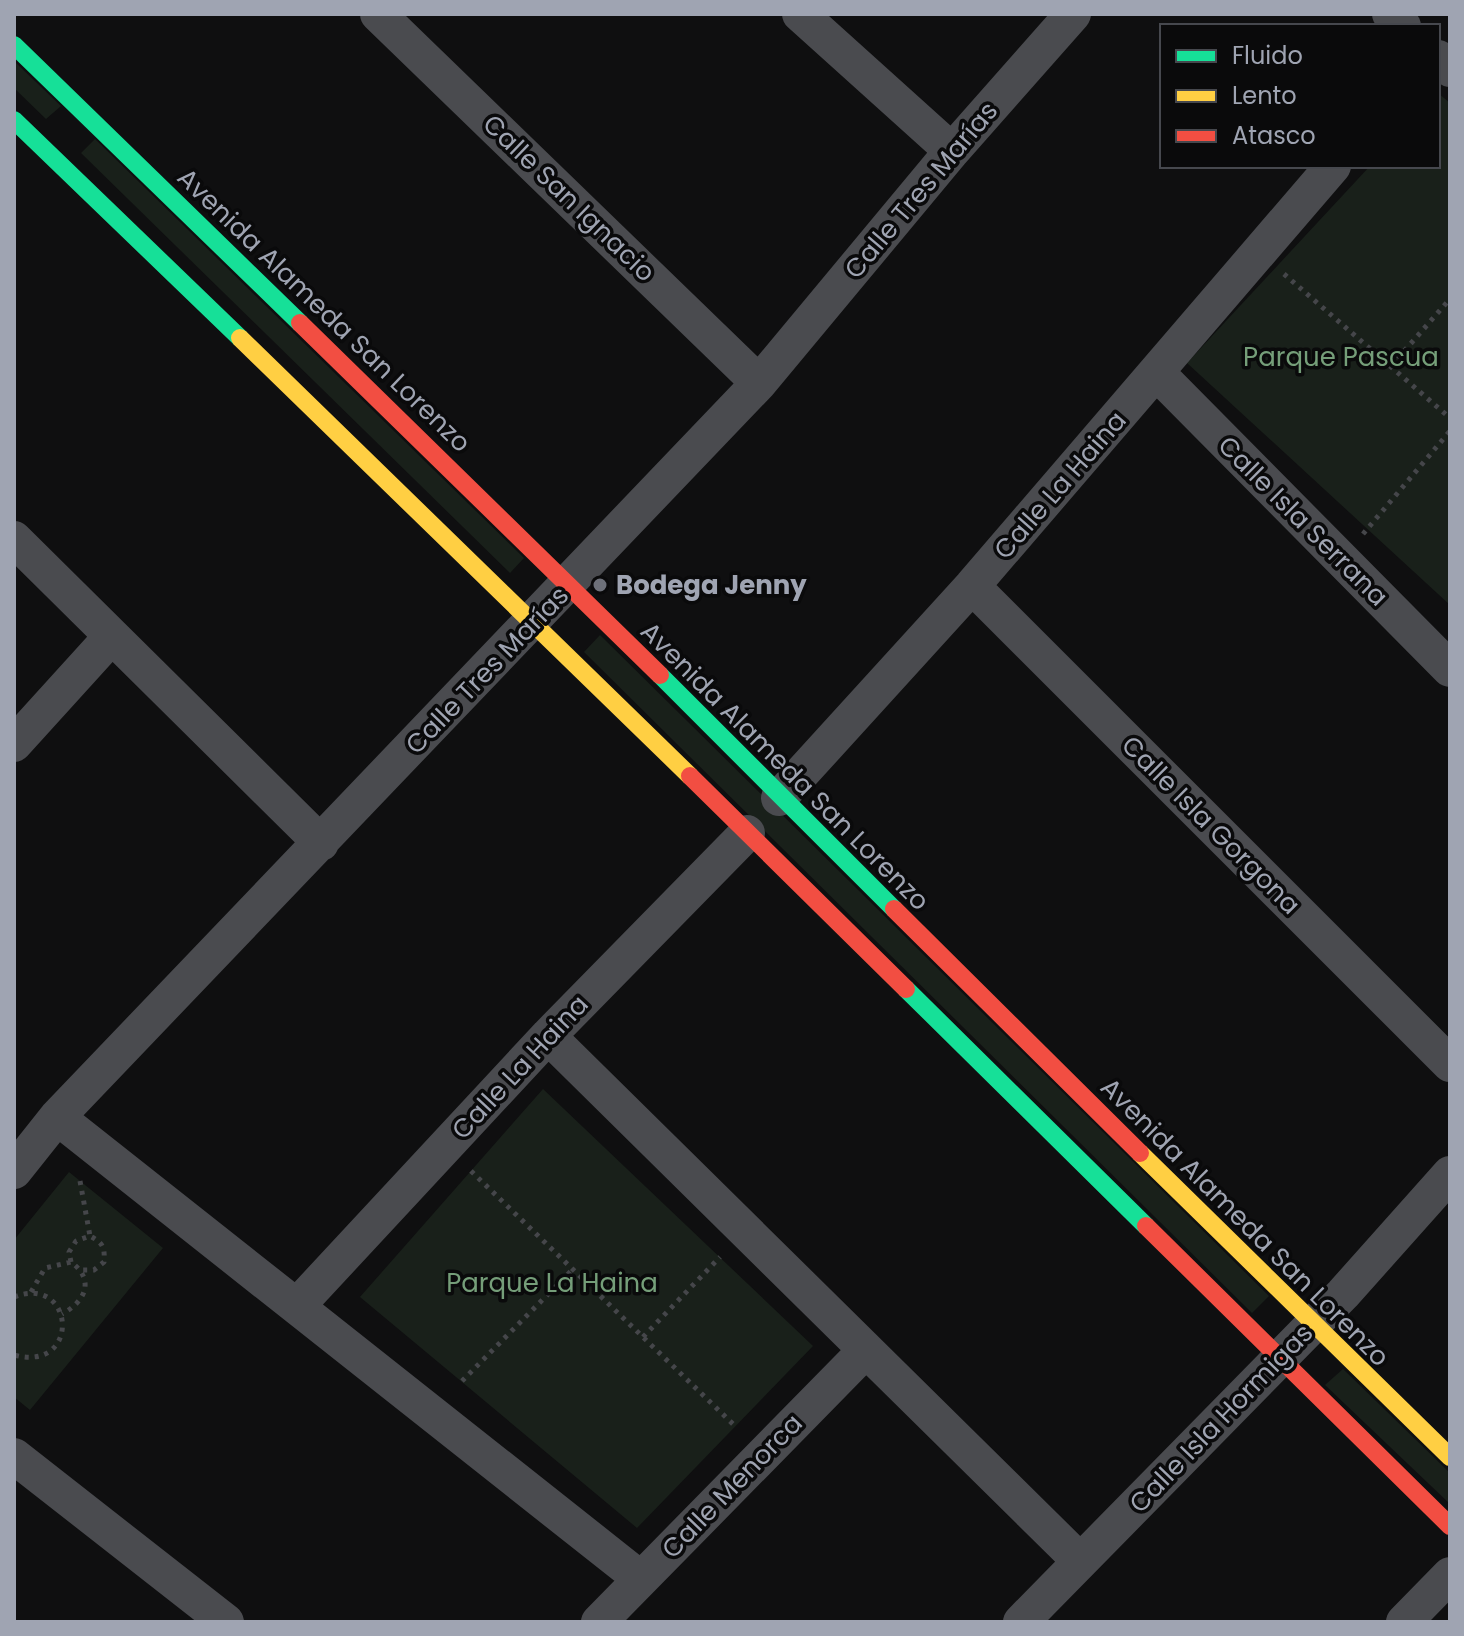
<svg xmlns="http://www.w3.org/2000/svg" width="1464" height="1636" font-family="Poppins,sans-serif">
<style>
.green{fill:#19201a}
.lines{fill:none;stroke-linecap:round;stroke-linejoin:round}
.path{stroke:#45464a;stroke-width:5;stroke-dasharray:4 6;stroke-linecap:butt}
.street{stroke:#4a4b4f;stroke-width:36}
.fast{stroke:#16e098;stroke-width:18}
.slow{stroke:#ffcf43;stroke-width:18}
.jam{stroke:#f24e42;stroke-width:18}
.poi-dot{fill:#6d7079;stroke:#0a0a0b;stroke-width:3}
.labels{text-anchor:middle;stroke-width:7;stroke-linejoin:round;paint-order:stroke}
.street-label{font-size:26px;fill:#9fa4b2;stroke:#0a0a0b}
.park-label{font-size:26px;fill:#759e79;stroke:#0a0a0b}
.poi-label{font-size:26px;font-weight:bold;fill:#9fa4b2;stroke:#0a0a0b;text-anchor:start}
</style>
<rect width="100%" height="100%" fill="#0f0f10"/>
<path class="green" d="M14 61 61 106 46 119 14 88Z
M1438 93 1450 103V605L1187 363 1370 166H1438Z
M95 139 524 558 510 573 81 153Z
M600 635 1269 1296 1252 1313 584 652Z
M543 1089 813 1346 637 1528 360 1297Z
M69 1172 163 1248 30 1410 14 1397V1240Z
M1343 1369 1450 1473V1504L1325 1385Z"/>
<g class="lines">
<path class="path" d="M1284 274 1450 418
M1391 366 1450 299
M1363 534 1450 431
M471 1171 735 1426
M80 1181 90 1236
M71 1262 69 1252 76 1241 90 1236C103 1243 105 1247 104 1262L94 1270H82
M31 1292 45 1268 71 1262C95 1280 86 1301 62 1314
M14 1297C75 1273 82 1373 14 1355
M643 1337 720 1257
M462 1381 573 1269"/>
<path class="street" d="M378 14 759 383
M800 14 952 151
M1390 14 1403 26
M1438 58 1450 69
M1157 373 1450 669
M14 539 321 843
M972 586 1450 1064
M14 744 112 636
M779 798 972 586 1333 166
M548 1036 1080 1561
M57 1117 641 1579
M14 1171 57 1117 759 383 952 151 1073 14
M297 1306 548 1036 747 833
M14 1456 226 1622
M599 1622 865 1351
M1021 1622 1343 1294 1450 1174
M1404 1622 1450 1575"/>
<path class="fast" d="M14 45 300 323
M14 120 240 338
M660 675 894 909
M906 989 1146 1226"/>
<path class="slow" d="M240 338 690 776
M1140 1153 1450 1457"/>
<path class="jam" d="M300 323 660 675
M690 776 906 989
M894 909 1140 1153
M1146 1226 1450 1526"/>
</g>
<circle class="poi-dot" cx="600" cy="585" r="8"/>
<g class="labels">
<g class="street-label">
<text transform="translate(921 190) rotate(-50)" y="9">Calle Tres Marías</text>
<text transform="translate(569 198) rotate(44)" y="9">Calle San Ignacio</text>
<text transform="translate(324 310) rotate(44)" y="9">Avenida Alameda San Lorenzo</text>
<text transform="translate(1060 485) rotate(-49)" y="9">Calle La Haina</text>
<text transform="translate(1303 521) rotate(45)" y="9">Calle Isla Serrana</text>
<text transform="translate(487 670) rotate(-46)" y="9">Calle Tres Marías</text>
<text transform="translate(785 766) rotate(45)" y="9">Avenida Alameda San Lorenzo</text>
<text transform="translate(1211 825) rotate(45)" y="9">Calle Isla Gorgona</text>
<text transform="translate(520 1067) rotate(-47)" y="9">Calle La Haina</text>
<text transform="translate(1245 1222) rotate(45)" y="9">Avenida Alameda San Lorenzo</text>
<text transform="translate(1221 1418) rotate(-46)" y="9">Calle Isla Hormigas</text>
<text transform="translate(732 1486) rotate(-46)" y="9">Calle Menorca</text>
</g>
<g class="park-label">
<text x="1341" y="366">Parque Pascua</text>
<text x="552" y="1292">Parque La Haina</text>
</g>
<g class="poi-label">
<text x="616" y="594">Bodega Jenny</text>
</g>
</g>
<rect width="1464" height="1636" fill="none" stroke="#9fa4b2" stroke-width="32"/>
<rect x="1160" y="24" width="280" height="144" fill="#0a0a0b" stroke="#46484e" stroke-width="2"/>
<rect x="1176" y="50" width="40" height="12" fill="#16e098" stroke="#46484e" stroke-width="2"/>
<text x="1232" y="64" font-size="24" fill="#9fa4b2">Fluido</text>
<rect x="1176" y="90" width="40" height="12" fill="#ffcf43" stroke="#46484e" stroke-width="2"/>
<text x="1232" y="104" font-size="24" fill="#9fa4b2">Lento</text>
<rect x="1176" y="130" width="40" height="12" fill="#f24e42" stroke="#46484e" stroke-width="2"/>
<text x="1232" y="144" font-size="24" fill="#9fa4b2">Atasco</text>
</svg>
